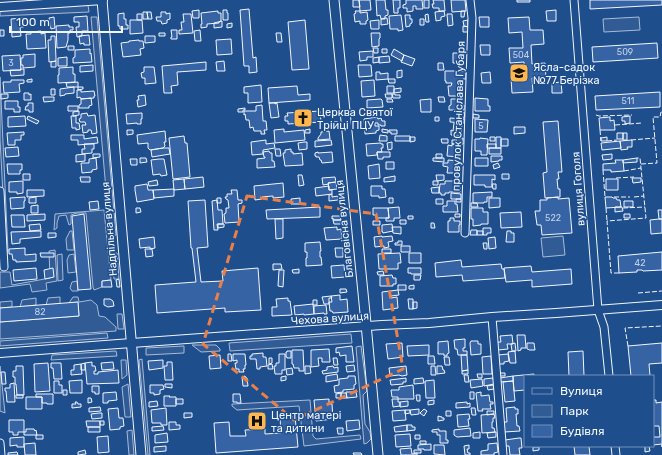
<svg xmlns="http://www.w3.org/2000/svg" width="662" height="455" font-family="Rubik,sans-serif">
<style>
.green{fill:#305b95;stroke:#a8bbd7}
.building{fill:#3563a3;stroke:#f2f6ff}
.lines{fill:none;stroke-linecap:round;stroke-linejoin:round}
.minor-casing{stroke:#f2f6ff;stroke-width:9}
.tertiary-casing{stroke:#f2f6ff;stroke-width:10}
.secondary-casing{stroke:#f2f6ff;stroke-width:11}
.minor{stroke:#1f4e8c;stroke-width:7}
.tertiary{stroke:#1f4e8c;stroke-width:8}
.secondary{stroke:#1f4e8c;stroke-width:9}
.fence{stroke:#f2f6ff;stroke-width:1;stroke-dasharray:5 2;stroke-linecap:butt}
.marked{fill:none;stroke:#ea8049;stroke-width:3;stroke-dasharray:8 5;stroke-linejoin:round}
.labels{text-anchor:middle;stroke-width:3;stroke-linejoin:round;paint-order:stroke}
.number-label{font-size:9px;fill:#c3d1e8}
.poi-label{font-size:11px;fill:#f2f6ff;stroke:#1f4e8c;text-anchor:start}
.street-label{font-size:11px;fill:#f2f6ff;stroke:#1f4e8c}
</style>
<rect width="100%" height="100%" fill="#1f4e8c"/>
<path class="green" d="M88 5 89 12 0 16V10Z
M91 17H97L116 235 110 236Z
M639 17 640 30 604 32 603 19Z
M0 77 8 252 6 251 0 139Z
M104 210 111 280 102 281V287L94 290 93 287 86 213H77L71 215V224L69 225 66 215 59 216 57 223V228L54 230 55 214Z
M70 231H72L74 250H67L66 239Z
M563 236 565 255 543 257 541 238Z
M55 250 57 281 46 283 47 290 32 292 30 284 0 288V272H10L12 285 50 278 49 251Z
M112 253H117L119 279H114Z
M62 254 63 280 58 281 57 255Z
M74 254 76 272 68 273 67 260 69 255Z
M77 281 78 291H72L70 288 72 282Z
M60 297V304L46 305 48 298Z
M73 297H78L79 302 91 300 97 305 99 316 105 317 116 327V331L0 339V322L79 316 78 302 69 303Z
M36 298V305L20 307 22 300Z
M12 301V307L0 308V302Z
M122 314 124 329H118L117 314Z
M107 333 108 338 0 346V341Z
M351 334 352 343 230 351 229 343Z
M192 345H216L220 349V351L201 352Z
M184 346V353L146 355V348Z
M361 346 367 391 363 395 365 424 370 432 371 439 367 443 364 444 356 347Z
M116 351 117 356 51 360 52 355Z
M142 359 150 455H148L139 360Z
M121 360H126L127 375 122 379Z
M0 366 5 413 0 411Z
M128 384 131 417H125L122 387Z
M310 400 313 436 316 439 360 435 361 439 304 446 299 406 237 410 232 406V404H233Z
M132 430 134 455H129L127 431Z"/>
<path class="building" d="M353 0H359L360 7H353Z
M359 0H370L371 10 360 11Z
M376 0H385L386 10H388V15L385 16V19H381L380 15 377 16Z
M393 0H400V8H398V13H394Z
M406 0H422L423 9H416V6H413V11L407 12V8H403V5L406 4Z
M424 0H429V8H424Z
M433 0H444L445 11H439V8H433L432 4H434Z
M451 0H465L466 11 452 12Z
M517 0H530V2H517Z
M590 0H662V5L590 9Z
M249 9 253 58 256 57 257 72 249 73V66H244L240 10Z
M199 10V18H193L192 11Z
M223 10H227V13H228V20H223Z
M556 10V21H547L546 11Z
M218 11V13H221V21L219 22V23L207 24V27L201 28V24H202L201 13Z
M355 11H360V13L367 12 368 20 366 21V24H360V21L355 22 354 14 356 13Z
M444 11 445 16 441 17V20L436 21 435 12Z
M461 11H465L464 17H461Z
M143 12H147L148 19H143Z
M147 12H151L152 19H148Z
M161 12H166V14L170 13V19L167 20V23L162 24 161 21H157L156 17H161Z
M124 13V19H126V25H128V29H120V26H118V14Z
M137 14H142V20H137Z
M183 14H191L193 33 179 34V30H182L181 22H184Z
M428 14 429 22H426L425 15Z
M447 14H452L453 25 448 26Z
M401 15 403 30 398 31V29H390L389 16Z
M405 15H410V19H412V23L410 24V26L406 27Z
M87 16 88 31H82V36L77 37 76 27H79V22H74V17Z
M54 17 55 28 51 29 49 18Z
M479 17H489V27H480Z
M529 17 530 30H543L544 44 531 45 532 64 545 63 546 78H532L533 92 512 93 511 78H525L524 62 510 63 509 48H523L522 32 509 33 508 18Z
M23 18 24 27H20L21 36 12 37 11 19Z
M385 18H387L388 24 381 25V19Z
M420 19H424V25H420Z
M130 20H142L143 33 130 34Z
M305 20 309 69 292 70 288 22Z
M379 20V29H371L370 21Z
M468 20V27L464 26 463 21Z
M222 21V27L214 28V23Z
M232 23V27L227 28V24Z
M69 25V27H73V30H70V33H68V40L66 47 57 48 56 26Z
M463 26 470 27V32H463Z
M0 30H4V36H0Z
M171 30H177V39H171V37H172Z
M200 30 201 41H195L194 31Z
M41 31V34L45 33 46 48 27 49 26 34H31V32Z
M159 33H165V36H159Z
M276 33H281L282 42H277Z
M371 33H380V38L379 39V46L372 47Z
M89 35 90 45H84V43L80 44 79 36Z
M51 36H55L56 59V61L49 62 48 40H51Z
M145 36H155V42L145 43Z
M231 39 232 54 217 55 216 40Z
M139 40V41H143L144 48 140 49 141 55 123 57 121 43 129 42V41Z
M657 43 658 58 593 62 592 47Z
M480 45H490V55H481Z
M68 46H74V50H68Z
M373 48H378V53H374Z
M90 49V54L91 53 92 62 73 63V58L75 57V50Z
M382 49H387V53H382Z
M394 49 404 55 402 61 391 55Z
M373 51V57H367V60L360 61 359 52Z
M453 53H464L463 63H453Z
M35 54V67L23 68V65H21V58H23V55Z
M20 55 21 70 3 71 2 56Z
M404 55 415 59 412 66 401 62Z
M389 56 390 62 379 63V57Z
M67 57V66H58V58Z
M379 57V62L373 63V58Z
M56 61V67H51V62Z
M224 61 225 71H217L216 62Z
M206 62V70L177 72 178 85 171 86 172 93H164L162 66Z
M438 63H443L444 70H438Z
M93 65V71L80 72V66Z
M358 65H371L372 76 359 77Z
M73 67V74H75V82L58 83V75H59V68Z
M144 67H154L156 83 145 84V78H142L141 73 144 72Z
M20 69H24V75L11 76 10 70H21Z
M402 70V77L397 78V71Z
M445 71H466V79H463V96H449L448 86H451L452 83H446V81H445Z
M376 72H380V74L388 73V79L376 80Z
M490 72 491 83H482L481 73Z
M32 79V82H27V80Z
M388 79H395V83H389Z
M11 80H24V83L19 84 20 92 4 93 3 82H11Z
M374 80 375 96 362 97 361 81Z
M78 82V87H67L66 83Z
M561 82 562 93H552V83Z
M261 85 262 102 248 103V93H244V87Z
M297 86 298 95 310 94V100L269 103 268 88Z
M387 86H394V93H387Z
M74 87V93L65 94V95L60 96V89Z
M78 87H83V89L78 90Z
M401 88V92L394 93V89Z
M51 89H55V95H51Z
M77 90H81V92L94 91 95 96H94V98L81 99 80 97 77 98Z
M660 92V107L596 110 595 96Z
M24 93H29V95L31 94V100H24Z
M1 94H8V98L1 99Z
M385 94H392V98H386Z
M392 94H395V95H400V98H393Z
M145 95 146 105 138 107 137 100H139L138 96Z
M43 97H54V101L44 102Z
M438 97H444L445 102H439Z
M91 98 92 105 89 106V108H79V105L81 104V99Z
M475 98 488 99V106H490V111H475Z
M381 99 382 100 383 107 367 108V100Z
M387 99H392L393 102H387Z
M431 99V112H421L420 100Z
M451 99H461L462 105H464V110H449V106L451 105Z
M5 101H18V107H20V112H14V109H5Z
M28 103H33V112H29V110H25L26 106H28Z
M269 103H275V104L277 103 279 117 271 118Z
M262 105 263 121H266L267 130H264L265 134H261V131H254L253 127 250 128 249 120H246L245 114 244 115V111H256V106Z
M68 106H78V111H68Z
M245 108V110H243V112H238V109Z
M79 111V115L73 116V112Z
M320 111 321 122 288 124V121H285V116H288L287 113Z
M457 112 465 113 464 118H457Z
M87 113 88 116 95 115 97 133 92 134 91 130H88V132L83 133 82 125H86L85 122H80L79 119 81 118V114Z
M142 113V119H141V124H137V123L127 124 126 114Z
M473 114 479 115V118H473Z
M25 116 26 126 8 127V117Z
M28 116 39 121 37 124 27 119Z
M71 116H76V123H79L80 129 76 130V128H72Z
M630 116V123L625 124V121H622V117Z
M377 117 378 119 381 118 382 121H385V126H381V125H378V123H375V126H379V130L376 131V133L365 134 364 119Z
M435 117H439V121H435Z
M610 117V121L614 120 615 130H600L599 118Z
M450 118 464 119V123L450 122Z
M475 119 488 120 487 132H475Z
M558 121 562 172H558L559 179H557L558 189H560V197L545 198 543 173 547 172 543 122Z
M454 123H462L461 136 451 135V130L453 131Z
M514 127H525V133L514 134Z
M284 129V132L304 130 305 140 275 143 274 130Z
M310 129V133H305V130Z
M382 129 388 130V133L382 132Z
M127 130H133V134L127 135Z
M389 130H397V134H391V132H389Z
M165 131 166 142H164L165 146 163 148 150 150 148 148V143L138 144 137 135Z
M329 131 330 139 318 140V138L321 134V132Z
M24 132V135H21V140H15V145H8L7 133Z
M617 133H623V139H617Z
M623 133H627V140H623Z
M71 135H84V139L97 137 98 143 78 145V140H71Z
M380 135 387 136V141H379Z
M184 136 185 143H187L190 177 173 179 169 138Z
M395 136H410V141H395Z
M410 137H415V141L410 142Z
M490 137H495V141H490Z
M496 137H501V148H496Z
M607 137V141H601V138Z
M456 138H463V144H457Z
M480 138 488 139 487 155H481V151H475V139H480Z
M441 139H448V143H442Z
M501 139H508V146H501Z
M266 140V144L274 143 275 148 263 150V154L252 155 251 142Z
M331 140 332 145 315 147V141Z
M452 140H456L457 144H452Z
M632 140V147H627L628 149 621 150 620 141Z
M620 141 621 148 602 150 601 143Z
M304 142H307V149L299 150 298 143Z
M392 142V149L388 150 387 143Z
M381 143V144H383V148H381L382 152H377V155L367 156 366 144Z
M84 144H94V149H92V153L82 154V149H85Z
M452 144H455V146H458V149H461L460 157 447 156 448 145 452 146Z
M487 144H496V148H487Z
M18 147 19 156 6 157 5 148Z
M163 148H169L170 154 152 157 151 150Z
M489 148H501V154H489Z
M275 149H280L281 156H276Z
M291 149V152H293V154L302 153 303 165 285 166 283 153H285V150Z
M269 151 270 153H272V161H274L275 167 257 168V159L265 158V157H264L263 152Z
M318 152V153L332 152 333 162 322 163 321 160H320L319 157H316V156H315V153Z
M377 152H390V157H383V159H378Z
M85 154V161L76 162V155Z
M93 154H100V157L93 158Z
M436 154H442V158H436Z
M612 154V159L603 160 602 155Z
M491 156H502V160H499V161L491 162Z
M96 158 97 169 92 170V172L82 173 81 163H89V159Z
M140 158H146L147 162 140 163Z
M433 158H444V162L433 161Z
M475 158H488V166H475Z
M637 158V162L623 163V160Z
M130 159H137V165H131Z
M159 159H164L167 175 161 176 160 174 153 175 151 160Z
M448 160 460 161V173H447L448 167 443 166V163H448Z
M615 160H623L624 171 611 172V170H603V164L616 163Z
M386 162H394V169H386Z
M498 163 500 167 494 169 493 165Z
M7 164H22V170H20V174H8Z
M379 164 380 178 369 179 368 166Z
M23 174H30V180H23Z
M502 174H509V179H502Z
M298 175H302L304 185 299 186Z
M436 175H444V180L437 181Z
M474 175H495V180L492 179V187H485V185H474Z
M395 176V181L384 182V178Z
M80 177H90V182H81Z
M203 177 204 187 185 189 184 179Z
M335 177 336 182 328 183 329 184 323 185 322 178Z
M632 178H641V182L633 183Z
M184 179 185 189 174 190 173 180Z
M606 179H618V190H606Z
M157 180 158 185 149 186 148 182Z
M23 181V193L17 194V192H9V182Z
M433 181H438V185H433Z
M445 181H460V192H449V193H445V195H441V193H439L440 184H445Z
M336 182 337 189 329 190 328 183Z
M283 183 284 197 273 198V196L262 197V199L255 200 254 186Z
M147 184 148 190H153L154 199 137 202 135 190V186Z
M492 184H496V189H493Z
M329 186V190H332V194L316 196 315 188Z
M371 186H382V189H385L386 197 379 198V196H371Z
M439 187V193H432L431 188Z
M174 189V196L154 198 153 190Z
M27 190H44V196L27 197Z
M231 190H237L238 200H242V203L238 204 239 222 225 223 224 214 226 213V208H229L228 200 226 199 225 197H227V194H232Z
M492 192V197H487V202H484V203H473V193Z
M451 193 461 194V199H451Z
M332 194V197L338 196V200L329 201V195Z
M25 197V201H24V208L11 209 10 198Z
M36 197V203H29V198Z
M558 197V199L569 198 572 233 542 235 541 225H537L535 211H540V200H547V198Z
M605 197H612L613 198H616L617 200H620L621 207 606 208Z
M217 198H221V203H217Z
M300 198V204H291V199Z
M389 198H393V203H389Z
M489 198H500V207L489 208Z
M436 199H443V204H436Z
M456 199H461V202H456Z
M205 200 208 247 197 248 201 282 223 281 222 271 258 268 261 310 225 312V308L157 313 155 285 196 282 192 248H191L188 201Z
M217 200 218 210H222L223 224H217L218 230H214L212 201Z
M98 201 99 209 90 210 89 202Z
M447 201H455V204H457L458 212H443V206H447Z
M624 201H633V207H624Z
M471 203H477L478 207H471Z
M38 205V213H31V206Z
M320 207V217L267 219 266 210Z
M399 207 400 218H394V221H386V218H389L388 208Z
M615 207H622L623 211 615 212Z
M136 208H140L141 212 136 213Z
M373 208H388L389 218H376V215H373Z
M471 208H483V212H488V224H481V225L473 226V219H471Z
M658 210H662V219H659Z
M521 212 522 227 501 228 500 213Z
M45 214V220L27 221V215Z
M84 214 91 289 78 290 72 216Z
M455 214H460V217H455Z
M624 214H630V218H624Z
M11 215H24L25 227H12Z
M332 216H340L341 220H333V218L332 219Z
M408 216H413V219H408Z
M450 218H454V221H460V225H459V232H448V221H450Z
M275 219H283V238L276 239Z
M659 219H662V233L651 234 650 220Z
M333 220H341V224H334Z
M400 220H406V224H400Z
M373 221H380V225H373Z
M431 223H434L435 228H431Z
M40 224 41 230 30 231 29 225Z
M218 224H224V227L218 228Z
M392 224 393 231 383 233V232H382V225Z
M337 227V230L341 229 342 239 326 240 324 228Z
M392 227H401V234L393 233Z
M483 228H491V233H487V235H483Z
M471 230H477V235H470Z
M41 231V237L20 239V243L12 244 11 232Z
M477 231H483V235H477Z
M507 231H511V233H514V242H506Z
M48 233H56V237L48 238Z
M382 236V237L392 236 393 241 388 242 389 247 384 248V246L375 247 374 237Z
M154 237 155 248 150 249V247L140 248 139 239Z
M495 237 496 248 489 249 488 238Z
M398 241H402V245H395V243H398Z
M320 242 321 251H320V257H321L322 265 306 266V258H307V252H305V243Z
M483 243H487V249H484Z
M401 246H410V252H401Z
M25 248V255L36 254V261L16 262V260H13L12 254H9V249Z
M335 248H343V257H336Z
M145 249H152L153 256 146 257Z
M382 249H391V253H382Z
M662 252V270L643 271 642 270H637V272L619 273 618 256Z
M40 253H54V257H41Z
M400 253 401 263H398V269H379L378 254Z
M409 253H421V263H409Z
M461 260 462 267 501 264 502 269H504L505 278 463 281 462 275 436 277 435 263Z
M273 264H281L282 269 273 270Z
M344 265 345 277 332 278 331 266Z
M531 266 532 272 571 269 572 284 532 287V280L506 282 504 268Z
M36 268 37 279 14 281 13 270Z
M53 268 54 277 45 279 44 270Z
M408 268H421V274H411V273H408Z
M299 269V273H293L292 270Z
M279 270H284L283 287 278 286Z
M383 271 384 275H378L377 272Z
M392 275 393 278H396V284H393V286H380V276Z
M414 275H421L420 280H414Z
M119 279 120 287H117L116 280Z
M111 280 112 287H102V281Z
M398 285H406V290H398Z
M414 285V289H409V286Z
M340 289H346L347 292 340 293Z
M398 290 399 295 391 296V298L397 297 398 308 383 310 382 292Z
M340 295V300L347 299 348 312 333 313 332 311H330L329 302H332L331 296Z
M331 296 332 298H329V304H324L322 297Z
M288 298V301H290L292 315 272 316V307H277L276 299Z
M104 299H110L113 301 114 306 108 307 104 305Z
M408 299H413V309H409Z
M313 300H317V305H313Z
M78 302 79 316 0 322V308Z
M413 302H417V308L413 309Z
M313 304 314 314 304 315V314L295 315 294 306Z
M326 305 327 314H324V313L314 314V306Z
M512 335 513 344H507L508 349 498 350 497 342H501L500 336Z
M517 335H525L526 348H521V350L518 351Z
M465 339V348H463V351H467V355H458L457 349H455L454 340Z
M448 341 449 353 447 354V356H444V354H438V342Z
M471 341H478V344H481V354L471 355 470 343Z
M402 343 403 357 388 359 386 344Z
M515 343 516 351H512L511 344Z
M527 343H534L535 350H529L528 349H527Z
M662 343V363L649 364 650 376H631L628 346Z
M429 345V355L408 356 407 346Z
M352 346 354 362H346V355L340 356 339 352 336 353V348Z
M329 349 330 362H322V358H318L319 366 311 367V350Z
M292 350H303L304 371H299V368H294L293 364H292Z
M287 351H291V358H287V357H286V352H287Z
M515 351 516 363H510L508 352Z
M583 351 584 376H569L568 352Z
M263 353V357H266L267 366 260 367V369H257L256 359H250V356H252V354Z
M228 354H231L232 361H228Z
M233 354H245L246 365H245V369H243L244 372H239V369H236L235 363H237V360L233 361Z
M279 354H285V370H282V374H275L274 366H276V363H279Z
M508 354 509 361 504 362V364H499L498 355Z
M220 355 221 368 210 369 209 356Z
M461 355H467L468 370 462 371Z
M428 356H434L435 364H428Z
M491 356 492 374H483L482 357Z
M444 357H449L450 365H445Z
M269 358H272V363L269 364Z
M333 358H337L338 365H334Z
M163 360V368L149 370 148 361Z
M92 362V366H95L96 371H94V374H98V372L118 370 119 383 87 384 85 363Z
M113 362 114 369 102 370 101 363Z
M167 362H172L173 380H165L164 366H167Z
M48 363 50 391 35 392 34 364Z
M51 363H61L62 379H54L53 368H51Z
M85 363V370H81V364Z
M81 364 82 374 71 375V370H74V365Z
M272 364 273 369H268V365Z
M354 365 355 371 347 372 346 366Z
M16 366H23L24 395H17L16 384H15V377H13V371H16Z
M305 366H310L311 373 305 374Z
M333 366 334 368 338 367V372L323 374 322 371 327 370V367Z
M406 366 407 375 402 376 399 375 390 376 389 368Z
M431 366H435L436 375H431Z
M437 366H442L443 370H444L445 373 437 374Z
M292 368 293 374 287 375 286 369Z
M468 370V374H462V371Z
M1 372H5L6 384H2Z
M499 373H505V376H499Z
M337 374 338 380 326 382V376Z
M477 374H482V378H478Z
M534 374V376H525V390L514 391 513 376Z
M464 375H468L469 382H465Z
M245 376 246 378H247L248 386H243L242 377Z
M286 376V380L281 381V377Z
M348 376H355L356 384 354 385V389L343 390V392L335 393 334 386 339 385V379L348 378Z
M513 376V381L500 382V378Z
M406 378V382H403V384L391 385 390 380Z
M422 378H423L424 383 414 384V379Z
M493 378 494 384 484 386V379Z
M482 379 483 386 471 388 470 380Z
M82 380V393H70L69 381Z
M434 380 435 398H426L425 381Z
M54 381H59V385H62V393H54Z
M513 381 515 401 505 402 503 382Z
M14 383 15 402H7L6 391H5V388H10V384Z
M165 384H172V388L165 387Z
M150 385H163L164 389 160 390V394L154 395V393H150Z
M413 385 414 399H398V397H392L391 390H399V387Z
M493 385 494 389 488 390 487 386Z
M92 386H99V394H95V392H92Z
M63 390H67V395H63Z
M116 392 117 400 108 401V403H103V393Z
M346 392H356L357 397 347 398Z
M470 392H474V399H470Z
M481 392V396L489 395 490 402H493V404H490L491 409H482L483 411H478L476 393Z
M341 393V398H336V394Z
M341 393H346L347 398H341Z
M36 394H53V404H47V403H42V397H36Z
M233 394H240L241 403H237V402H233Z
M16 395H23V398H16Z
M416 395H420V401H417Z
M164 396H170L169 397H176V406H164Z
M26 397H42V409H26Z
M88 398H91L92 402 88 403Z
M176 399H183V404H176Z
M329 399V404H332L333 419 316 421 314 400Z
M392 399H398V402H400V406L393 407Z
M434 400V404L428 405V401Z
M653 400H656V403L662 402V447V444L653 445V437H660L659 426H653Z
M157 401 158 406 149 407V402Z
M408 401V406L400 407V402Z
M75 402H77L78 404H81V407L72 408V404H76Z
M467 402V404L470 403V407L456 408V403Z
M100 407 101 411 89 412V408Z
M515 407V409H518V414H516L517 426H519L520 431 504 432 503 422H507L506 408Z
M118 408 119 418H123L124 426 120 427V429L110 430 108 409Z
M166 408 167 425H161V423H152L151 410Z
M471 408H475L476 415H472Z
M419 409V414L411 415 410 410Z
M424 409 427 411 424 416 420 413Z
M405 410H410V413L405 414Z
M405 410 406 420 393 421 392 411Z
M446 411H451V416H446Z
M487 411H494V414L487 415Z
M99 413H102V418L92 419 91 414Z
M184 413H192V417L184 418Z
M469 414 470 419H468L469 426 458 427 457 415Z
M494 414 495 418H493V422H492V428H494L495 432 482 433 481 415Z
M295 416 298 447 216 453 214 423 229 422 230 436H246L245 430 265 429V434L281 433 280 418Z
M438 416 442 417V418H444V420L438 421Z
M9 420H24V432H18V435H13V432H9Z
M359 420 360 429 347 431 346 421Z
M86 421H100V427H87Z
M100 421H104V425H100Z
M169 422H176V425H180V429L169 430Z
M407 425H412V427H415V430L407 431Z
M407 425V431L395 432 394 427Z
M163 426 164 430 152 431V427Z
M88 427H100V432H88Z
M337 428H343V434H338Z
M470 428 471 436 457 437 454 435V430Z
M26 429H34L35 431 36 430 37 435H24V432H26Z
M439 429V431H446V440H448V443H440V435H437V432H432V430Z
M480 432V438H473V433Z
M496 432V437L488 438 487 433Z
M167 433 168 442 155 443V435Z
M410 434 411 446 396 447 395 435Z
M36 435H43V439H36Z
M415 435H420V439H415Z
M108 436 109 452 98 453 97 437Z
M24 437V447H17V445L10 446V438Z
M519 438H521L522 448H519L520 455H510L509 446H505V440Z
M420 441H426V444H420Z
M35 443 36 455H25L24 444Z
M497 443 498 452 494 453V455H481V451L488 450V444Z
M431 444V450H424V449H418V445Z
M434 445H444L445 455 434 454Z
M469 445V449H467L468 453H470V455H465L464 446Z
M166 446V451L154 452V447Z
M574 446H589L590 455H575Z
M645 446H649L650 451 645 452Z
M533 447H539V450L533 451Z
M411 448 412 454 417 453V455H401L400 449Z
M85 450 86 454 78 455V452Z
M414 450H421V453H414Z
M17 452 18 455H8V453Z
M353 453H361L362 455H354Z"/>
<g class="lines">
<g class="minor-casing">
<path id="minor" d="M574 0 598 310 604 327 609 376
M0 191 4 267
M465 233 472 18 470 0
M492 317 503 455
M0 443 1 455
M615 446 616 455"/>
</g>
<g class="tertiary-casing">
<path id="tertiary" d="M0 7 103 0
M0 353 118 344 382 325 429 323 492 317 556 313 662 305"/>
</g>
<g class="secondary-casing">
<path id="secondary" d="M102 0 141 455
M334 0 365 313 378 455"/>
</g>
<use href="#minor" class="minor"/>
<use href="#tertiary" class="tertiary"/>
<use href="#secondary" class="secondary"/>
<path class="fence" d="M596 115 599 116 632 115
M615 125 642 123
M600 130 601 141
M631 140 655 138
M607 141 617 140
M641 164 657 163 653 117H660L661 112H662
M603 170 605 197
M624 171 641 168
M616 178 634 177
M614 197H630
M634 197 644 196
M606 208 607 221
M623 208 645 207
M619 273H611L607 221 646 218 640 158H637
M638 293 662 291
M628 346 625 328 662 326"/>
</g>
<path class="marked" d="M247 196 376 214 403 369 294 420 203 344Z"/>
<defs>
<g id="school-square" transform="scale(1)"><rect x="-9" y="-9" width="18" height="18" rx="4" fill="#ffb74d" stroke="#1f4e8c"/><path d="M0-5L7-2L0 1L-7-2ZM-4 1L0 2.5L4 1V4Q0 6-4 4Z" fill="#111"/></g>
<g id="church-square" transform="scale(1)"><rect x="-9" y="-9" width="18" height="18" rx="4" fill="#ffb74d" stroke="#1f4e8c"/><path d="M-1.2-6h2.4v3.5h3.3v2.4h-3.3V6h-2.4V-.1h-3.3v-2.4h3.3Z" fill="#111"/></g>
<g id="hospital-square" transform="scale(1)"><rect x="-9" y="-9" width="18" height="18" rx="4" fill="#ffb74d" stroke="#1f4e8c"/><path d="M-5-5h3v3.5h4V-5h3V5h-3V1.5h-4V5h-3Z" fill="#111"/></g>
</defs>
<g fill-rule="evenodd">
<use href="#school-square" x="519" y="73"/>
<use href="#church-square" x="303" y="118"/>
<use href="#hospital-square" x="257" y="421"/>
</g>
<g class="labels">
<g class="number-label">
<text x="625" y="55">509</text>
<text x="521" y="58">504</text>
<text x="11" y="66">3</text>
<text x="628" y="104">511</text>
<text x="481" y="129">5</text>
<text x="553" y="221">522</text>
<text x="640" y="266">42</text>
<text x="40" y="315">82</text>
</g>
<g class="poi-label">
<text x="533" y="71">Ясла-садок<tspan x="533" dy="13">№77 Берізка</tspan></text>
<text x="317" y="116">Церква Святої<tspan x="317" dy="13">Трійці ПЦУ</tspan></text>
<text x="271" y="419">Центр матері<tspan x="271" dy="13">та дитини</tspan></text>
</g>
<g class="street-label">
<text transform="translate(458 116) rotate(-88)" y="4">провулок Станіслава Губаря</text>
<text transform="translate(578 189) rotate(-94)" y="4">вулиця Гоголя</text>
<text transform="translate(109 229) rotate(-95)" y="4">Надпільна вулиця</text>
<text transform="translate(344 229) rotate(-96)" y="4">Благовісна вулиця</text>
<text transform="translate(330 318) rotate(-4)" y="4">Чехова вулиця</text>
</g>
</g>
<rect x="524" y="375" width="130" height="72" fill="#1f4e8c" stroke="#7391ba"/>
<rect x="532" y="388" width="20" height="6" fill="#1f4e8c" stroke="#7391ba"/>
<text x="560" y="395" font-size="12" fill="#f2f6ff">Вулиця</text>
<rect x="532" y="405" width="20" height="12" fill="#305b95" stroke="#7391ba"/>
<text x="560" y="415" font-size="12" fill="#f2f6ff">Парк</text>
<rect x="532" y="425" width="20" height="12" fill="#3563a3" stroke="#7391ba"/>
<text x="560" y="435" font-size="12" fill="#f2f6ff">Будівля</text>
<path d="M10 26v6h112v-6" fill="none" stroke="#f2f6ff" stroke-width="2"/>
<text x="16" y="26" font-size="12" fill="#f2f6ff" stroke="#1f4e8c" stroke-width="3" paint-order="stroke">100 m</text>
</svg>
